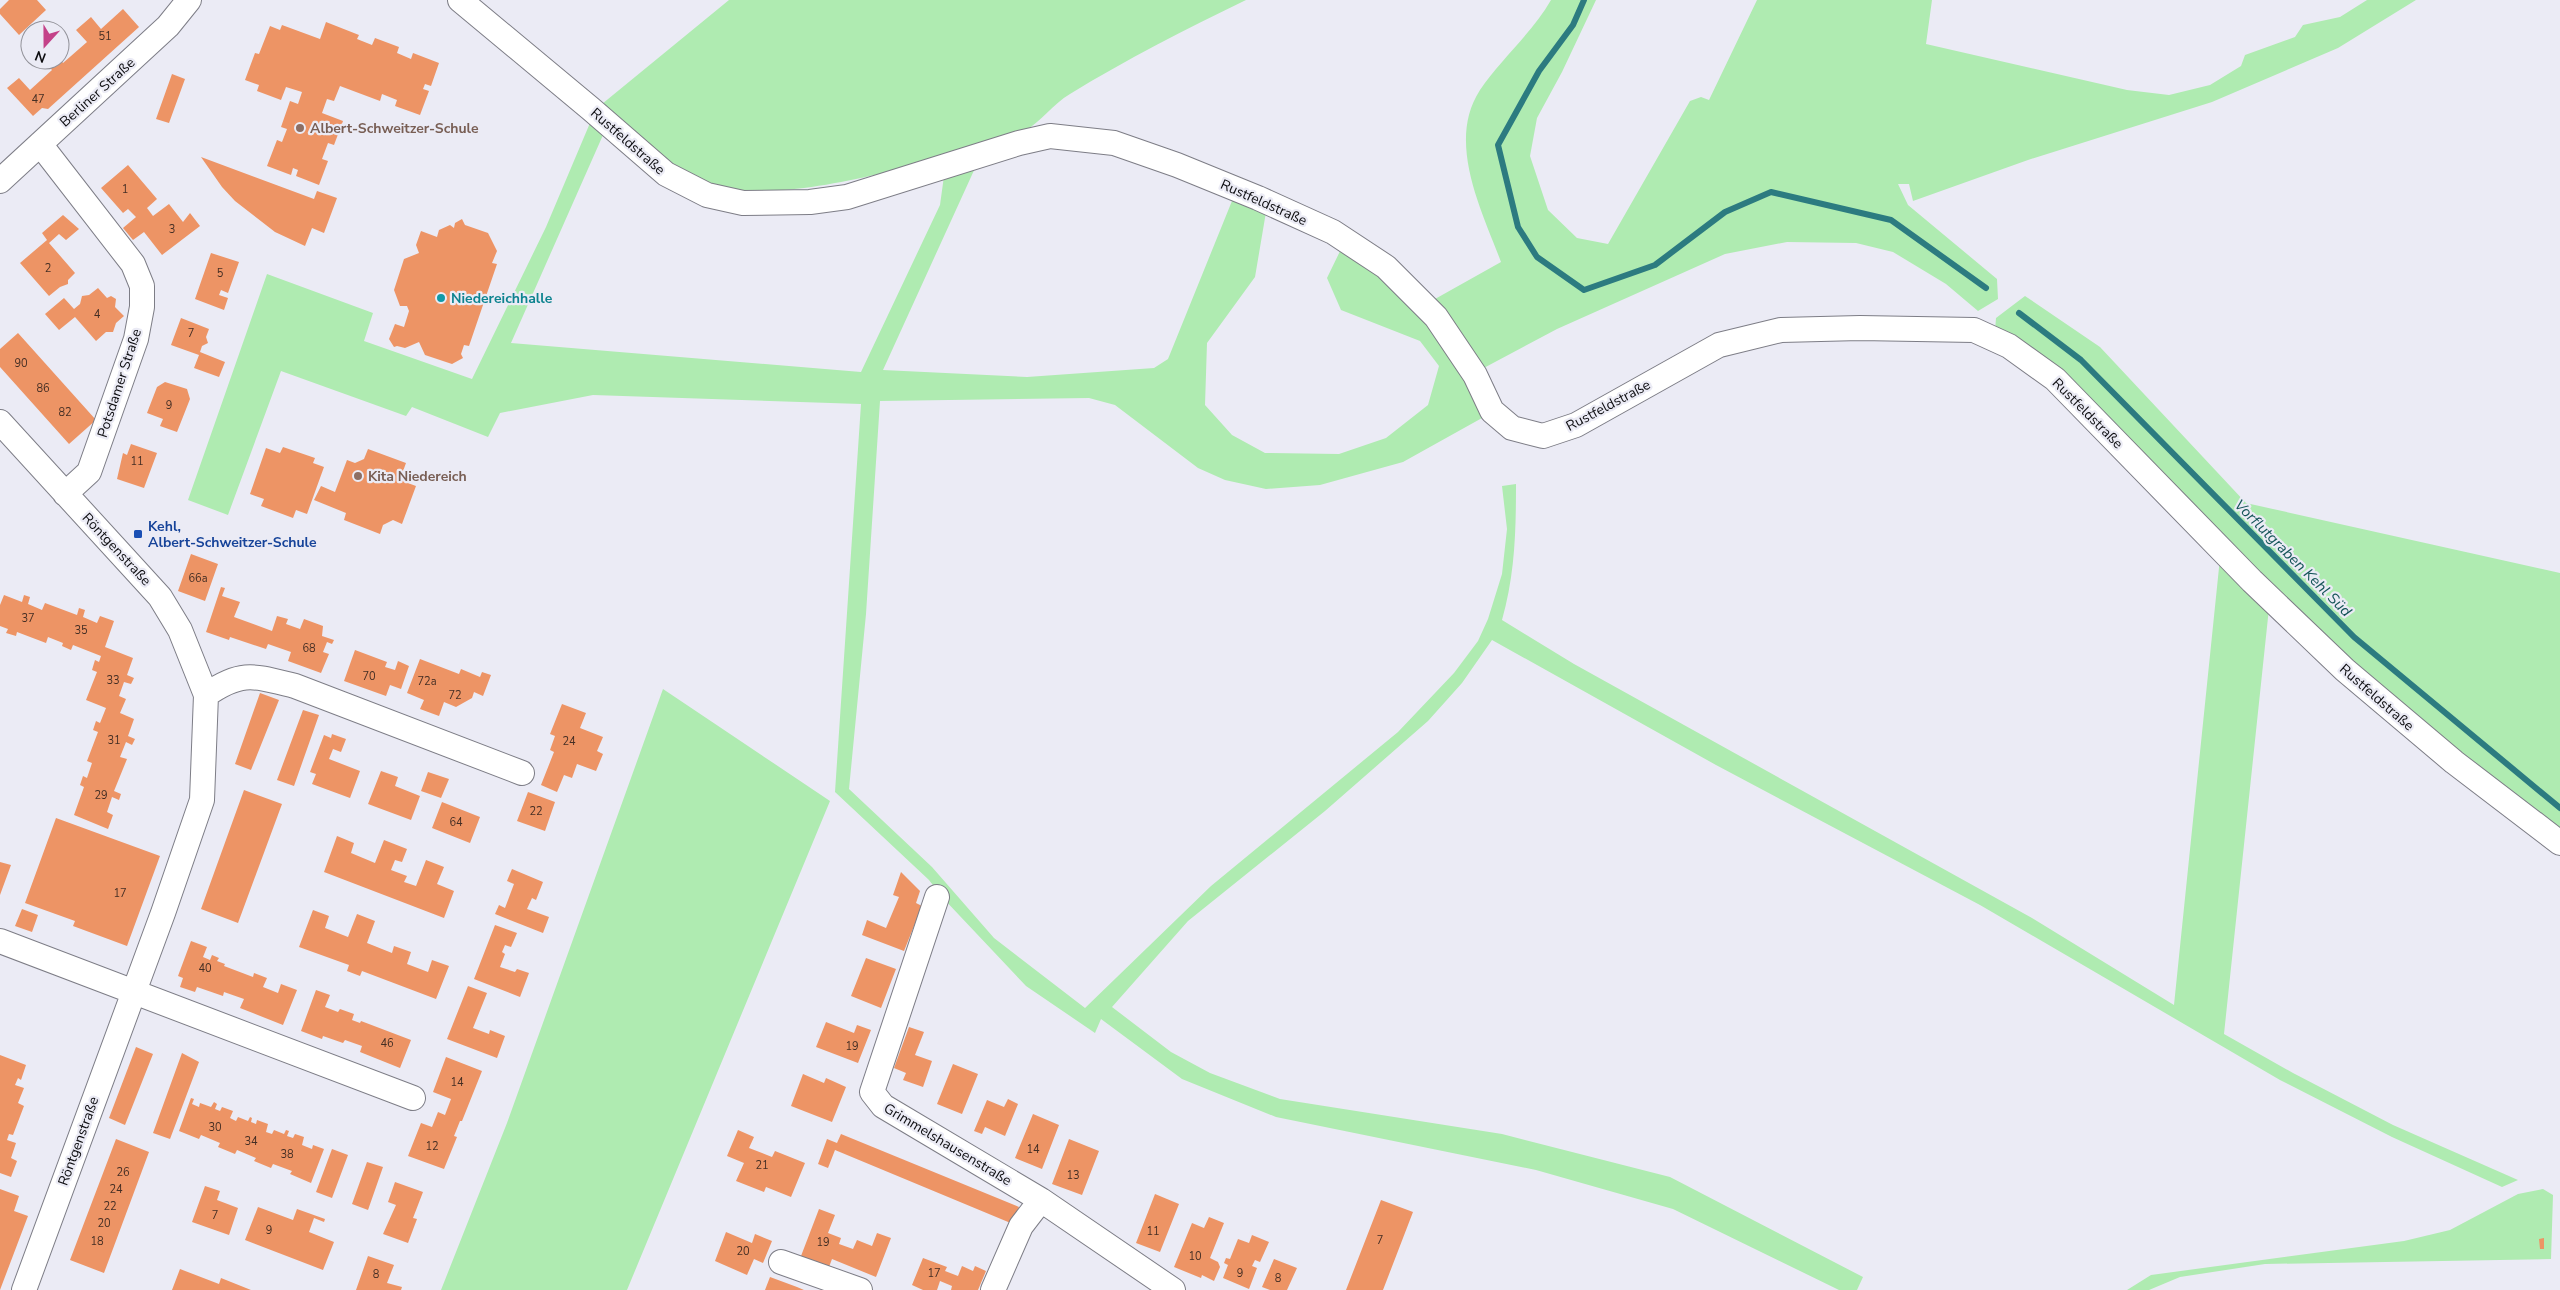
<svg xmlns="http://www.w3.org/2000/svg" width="2560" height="1290" font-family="'Nunito Sans',sans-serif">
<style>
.green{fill:#afebb1}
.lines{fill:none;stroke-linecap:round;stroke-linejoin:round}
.stream{stroke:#2c7b80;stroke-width:6}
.building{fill:#ed9465}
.minor-casing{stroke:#7d7d86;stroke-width:26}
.minor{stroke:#fff;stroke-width:24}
.education-dot{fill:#8d6e63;stroke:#ebebf5;stroke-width:2}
.culture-dot{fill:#0f9aa8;stroke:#ebebf5;stroke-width:2}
.transit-dot{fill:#1a4fb4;stroke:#ebebf5;stroke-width:2}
.labels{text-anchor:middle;stroke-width:4.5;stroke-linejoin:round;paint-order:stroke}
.number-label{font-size:11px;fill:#442e24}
.street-label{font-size:14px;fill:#0c0c0f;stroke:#ebebf5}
.education-label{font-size:14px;font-weight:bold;fill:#785e54;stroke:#ebebf5;text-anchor:start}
.culture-label{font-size:14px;font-weight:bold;fill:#0d838f;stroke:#ebebf5;text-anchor:start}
.transit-label{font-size:14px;font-weight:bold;fill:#164399;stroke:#ebebf5;text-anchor:start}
.water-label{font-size:15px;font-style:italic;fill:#145457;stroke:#ebebf5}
</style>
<rect width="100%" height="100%" fill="#ebebf5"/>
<path class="green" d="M729 0H1246C1186 29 1127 59 1070 94 1053 104 1041 122 1023 132 1009 139 991 142 976 147 913 167 761 211 700 181 662 163 633 132 602 104Z
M1551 0H1596L1562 72 1537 118 1530 156 1548 210 1577 238 1608 244 1690 101 1701 97 1709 100 1757 0H1932L1926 44 2127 90 2169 95 2210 85 2241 66 2245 55 2295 37 2303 25 2340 17 2367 0H2416L2338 48 2212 102 2028 160 1913 201 1909 184H1898L1908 205 1997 279 1998 299 1978 311 1946 284 1893 252 1856 243 1787 242 1725 254 1557 329 1480 370 1435 299 1501 262C1482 211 1446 142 1480 90 1501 59 1532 33 1551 0Z
M590 123 603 135 511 343 861 372 940 205 944 176 976 166 883 370 1027 377 1154 368 1168 359 1234 196 1266 212 1255 277 1207 343 1205 405 1232 435 1265 453 1339 454 1386 438 1428 405 1439 366 1420 341 1341 310 1327 278 1343 245 1401 286 1460 364 1482 418 1403 462 1320 485 1266 489 1225 480 1198 468 1115 405 1089 398 880 401 866 614 849 789 932 867 994 938 1085 1008 1211 886 1398 732 1454 673 1478 641 1488 619 1502 574 1507 529 1502 486 1516 484C1516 531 1515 574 1502 620L1574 664 2032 918 2174 1005 2220 558 2269 608 2224 1034 2293 1073 2393 1125 2518 1180 2502 1187 2392 1137 2280 1080 1980 905 1716 765 1492 640 1462 683 1428 721 1325 811 1188 921 1112 1007 1171 1052 1210 1073 1280 1099 1502 1134 1670 1177 1863 1277 1857 1290H1839L1673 1209 1536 1170 1276 1117 1182 1079 1101 1019 1095 1033 1026 986 942 897 929 880 835 792 861 404 593 395 500 413 488 437 412 407 406 416 281 371 228 515 188 500 267 274 373 313 364 341 472 379 546 227Z
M2025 296 2100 347 2246 503 2560 573V830L2505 793 2332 645 1995 331 1996 318Z
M663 689 830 801 627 1290H441L507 1123Z
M2543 1189 2553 1195 2551 1259 2265 1264 2180 1277 2149 1290H2127L2151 1275 2404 1241 2450 1230 2518 1194Z"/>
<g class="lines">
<path class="stream" d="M1584 0 1573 25 1539 71 1498 145 1518 227 1537 257 1584 290 1655 265 1725 212 1771 192 1891 220 1986 288
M2019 313 2081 360 2354 637 2560 808"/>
</g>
<path class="building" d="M9 0H37L46 10 19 35 0 14V9Z
M123 9 139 27 48 109 42 108 33 116 7 88 19 78 30 90 52 70 45 62 48 60H61L63 63 87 42 76 30 91 17 101 29Z
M326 22 359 35 357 39 372 45 375 38 399 47 397 53 411 59 413 53 439 63 431 86 425 84 423 89 429 91 420 115 395 106 397 100 382 94 380 101 340 86 334 101 327 99 322 113 343 121 334 145 328 143 322 159 328 161 319 185 296 176 298 170 293 168 291 175 267 166 277 140 282 142 287 129 281 127 290 101 298 104 302 92 286 87 281 100 257 91 259 85 245 80 255 53 259 54 270 26 280 30 282 25 320 39Z
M172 74 185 79 169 123 156 119Z
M201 157 314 199 317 191 337 198 324 233 312 228 305 246 275 232 235 201 222 187Z
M128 165 157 199 147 208 153 216 169 204 183 222 190 213 200 226 162 255 144 232 133 240 123 228 136 217 128 209 123 213 101 188Z
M63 215 79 229 66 240 59 234 49 243 75 273 68 280V284L60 287 49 296 20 263 47 240 42 233Z
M462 219 465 225 488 233 497 251 492 263 497 264 469 346 464 345 461 354 463 358 452 364 425 355 419 342 405 348 397 346 394 347 389 339 395 324 404 327 409 311 407 306H400L394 290 404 259 419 253 416 245 421 231 437 237 439 230 450 225 454 228 455 223Z
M211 253 239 262 228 293 221 290 219 295 228 298 224 310 195 299Z
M98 288 107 298 111 296 116 299 115 307 124 316 116 323 113 332H106L96 341 75 317 59 330 45 314 64 298 74 309 80 304 82 296 89 295Z
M181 318 209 329 206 337 208 343 202 346 200 352 225 362 219 377 194 368 199 355 171 345Z
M18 333 96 420 69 444 0 367V349Z
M165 382 187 389 190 399 177 432 160 426 163 419 147 413 157 387Z
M131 444 157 453 144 488 117 479 123 453 127 455Z
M283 447 315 458 313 463 324 467 307 514 296 510 293 518 261 506 264 499 250 494 266 448 280 453Z
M368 449 406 463 402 474 407 476 405 482 416 486 402 524 393 520 383 525 380 534 344 520 346 513 314 500 321 486 335 492 347 460 355 463 364 459Z
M191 554 218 564 205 601 178 591Z
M221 587 225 588 222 596 240 602 234 617 272 631 277 616 288 619 286 624 300 629 304 619 323 626 322 636 334 640 332 644 327 642 323 652 329 654 321 673 288 661 291 652 268 644 266 649 230 637 229 640 206 632Z
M4 595 22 602 24 595 30 597 28 604 42 610 45 603 77 615 79 608 85 610 83 617 97 623 100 616 114 621 105 647 133 658 127 675 134 678 131 684 124 682 119 696 126 699 120 713 134 719 128 736 135 739 132 745 126 742 120 757 127 759 114 791 121 794 119 800 112 797 107 812 113 815 108 829 74 815 84 787 80 785 83 776 87 778 92 763 87 761 98 732 93 730 96 721 100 723 106 708 86 700 97 672 92 670 95 660 99 662 101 656 73 645 71 650 62 646 63 643 48 637 46 643 17 632 16 636 6 633 8 629 0 626V605Z
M355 650 387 662 385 667 395 670 398 661 409 666 401 689 390 685 386 696 344 681Z
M420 659 459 674 461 669 480 677 482 672 491 675 483 696 474 692 472 698 456 707 444 702 439 716 420 709 424 700 407 693Z
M260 693 279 700 251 770 235 764Z
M562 704 586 713 580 728 603 737 597 751 603 754 596 771 577 764 572 778 564 775 557 792 541 785 554 752 550 750 555 736 550 734Z
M303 710 319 715 294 786 277 780Z
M332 734 346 739 341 752 333 749 329 759 360 771 350 798 312 784 316 774 310 772 324 735 331 738Z
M381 771 398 777 395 786 420 796 411 820 368 804Z
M428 772 449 779 441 798 421 791Z
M244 790 282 804 238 923 201 909Z
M528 792 555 802 545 831 517 821Z
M442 802 480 817 470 843 432 828Z
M56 818 160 856 127 946 73 926 75 921 25 903Z
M337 836 354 843 351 853 375 863 384 840 407 849 402 862 395 860 391 870 407 876 404 882 416 886 426 860 444 867 437 884 454 891 444 918 324 872Z
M0 862 11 865 0 895Z
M512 869 543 882 536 900 532 898 527 909 549 917 543 933 495 914 499 905 505 908 514 884 507 881Z
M901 872 920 891 916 903 922 906 904 951 862 935 867 920 886 928 899 897 893 895Z
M22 909 38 915 32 932 15 926Z
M313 910 329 916 325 928 348 937 357 914 375 921 367 943 392 953 394 946 411 952 407 964 428 972 432 960 449 966 436 999 362 971 360 976 347 971 349 965 299 947Z
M495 925 517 933 511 947 505 945 502 952 505 954 500 967 515 972 517 969 529 973 520 997 474 979Z
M191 941 207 947 203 957 210 960 212 955 219 958 217 961 225 964 224 966 253 977 254 973 267 978 263 987 278 993 281 984 297 990 283 1025 240 1008 244 999 224 992 223 996 197 987 195 992 180 987 183 978 178 976Z
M866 958 896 969 881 1008 851 996Z
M468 986 487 993 473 1028 489 1034 490 1030 505 1036 497 1058 447 1039Z
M316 990 330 995 325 1007 338 1012 340 1009 354 1014 352 1020 360 1023 361 1021 411 1040 400 1068 360 1052 362 1046 345 1040 343 1043 323 1036 322 1039 301 1031Z
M826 1022 854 1033 857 1025 871 1030 858 1063 816 1047Z
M909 1027 924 1032 915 1055 932 1061 923 1087 903 1080 906 1073 894 1068Z
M136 1047 153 1054 125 1125 109 1118Z
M182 1053 199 1062 170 1139 153 1133Z
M0 1055 26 1065 21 1080 18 1078 15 1085 24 1088 18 1103 24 1106 13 1135 9 1134 7 1140 16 1143 11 1158 17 1161 11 1177 0 1173Z
M446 1057 482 1071 462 1121H460L454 1136 457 1137 444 1169 408 1156 421 1123 432 1127 438 1112 445 1115 451 1099 433 1092Z
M953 1064 978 1074 962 1114 937 1104Z
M803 1074 824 1083 826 1078 846 1087 832 1122 791 1106Z
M191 1098 194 1099 192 1104 199 1107 200 1103 211 1107 214 1102 217 1104 215 1109 220 1111 222 1107 233 1111 230 1118 236 1121 238 1117 248 1121 250 1117 252 1118 251 1122 256 1124 257 1120 268 1124 266 1132 272 1134 274 1130 284 1134 286 1130 289 1131 287 1136 293 1138 295 1134 304 1137 302 1145 312 1149 313 1145 324 1149 311 1183 290 1174 292 1171 273 1164 271 1168 254 1161 256 1158 237 1150 235 1154 218 1147 220 1143 201 1135 199 1139 179 1131Z
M1008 1099 1018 1104 1005 1136 985 1127 982 1134 974 1131 987 1100 1004 1107Z
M1033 1114 1059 1125 1042 1169 1015 1158Z
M738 1130 754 1137 749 1148 772 1157 775 1151 805 1163 791 1197 766 1187 764 1192 736 1181 744 1163 727 1156Z
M841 1134 1019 1207 1013 1224 835 1150 828 1168 818 1164 827 1139 837 1143Z
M116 1139 149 1152 104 1273 70 1260Z
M1069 1139 1099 1151 1082 1195 1052 1184Z
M332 1149 348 1155 332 1198 316 1192Z
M367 1162 383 1167 368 1210 352 1204Z
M395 1182 423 1192 413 1218 417 1219 408 1243 383 1234 396 1205 388 1202Z
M205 1186 220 1191 217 1200 238 1208 229 1235 192 1222Z
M0 1189 19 1196 14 1211 28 1216 0 1290Z
M1155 1194 1179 1204 1160 1252 1136 1243Z
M1381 1200 1413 1212 1383 1290H1346Z
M258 1207 293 1220 297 1209 325 1219 324 1222 314 1218 309 1232 334 1242 323 1270 245 1240Z
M819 1209 835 1215 828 1233 841 1238 839 1244 853 1249 857 1240 872 1246 877 1233 891 1238 876 1277 832 1259 829 1267 801 1256Z
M1209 1217 1224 1223 1210 1258 1218 1262 1220 1267 1214 1281 1202 1275 1201 1278 1174 1267 1192 1223 1204 1228Z
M726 1232 752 1243 755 1234 772 1241 763 1263 754 1259 747 1275 715 1261Z
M1252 1235 1269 1242 1260 1262 1255 1260 1252 1266 1257 1268 1249 1289 1223 1278 1228 1265 1224 1263 1226 1258 1230 1259 1238 1239 1249 1243Z
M2544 1238V1249H2540L2539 1239Z
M368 1256 394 1265 387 1283 402 1287 401 1290H356Z
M923 1258 947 1267 945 1271 958 1276 962 1266 973 1271 975 1266 986 1271 978 1290H951L952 1286 940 1281 937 1290H923L912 1285Z
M1274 1259 1297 1268 1287 1290H1270L1262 1287Z
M180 1269 219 1284 221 1278 251 1290H172Z
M770 1277 797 1287 804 1290H765Z"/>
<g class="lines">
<g class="minor-casing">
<path id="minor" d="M460 0 591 109 666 174 707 195 743 203 810 202 847 197 1019 143 1050 136 1114 143 1177 165 1258 198 1333 232 1386 267 1436 317 1475 375 1492 411 1512 428 1543 436 1576 425 1719 345 1781 330 1860 328 1974 330 2009 346 2055 379 2252 581 2345 670 2454 762 2560 843
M40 144 133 264 142 286V307L136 339 89 472 65 494
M0 181 168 26 189 0
M0 422 160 597 180 630 206 695 202 800 163 913 24 1290
M206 695C242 670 254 676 295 686L522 773
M937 897 872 1092 883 1106 1041 1200 1173 1290
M0 941 413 1098
M781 1262 860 1290
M993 1290 1021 1226 1041 1200"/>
</g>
<use href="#minor" class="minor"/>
</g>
<g class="education-dot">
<circle cx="300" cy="128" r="5"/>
<circle cx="358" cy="476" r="5"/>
</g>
<circle class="culture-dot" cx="441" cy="298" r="5"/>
<rect class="transit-dot" x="133" y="529" width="10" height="10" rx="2.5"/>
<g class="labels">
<g class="number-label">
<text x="105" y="40">51</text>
<text x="38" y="103">47</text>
<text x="125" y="193">1</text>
<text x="172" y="233">3</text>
<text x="48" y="272">2</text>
<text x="220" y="277">5</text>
<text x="97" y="318">4</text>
<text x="191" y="337">7</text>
<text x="21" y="367">90</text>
<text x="43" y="392">86</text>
<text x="169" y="409">9</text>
<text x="65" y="416">82</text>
<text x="137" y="465">11</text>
<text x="198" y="582">66a</text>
<text x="28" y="622">37</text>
<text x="81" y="634">35</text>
<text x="309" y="652">68</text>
<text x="369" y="680">70</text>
<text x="113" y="684">33</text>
<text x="427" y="685">72a</text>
<text x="455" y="699">72</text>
<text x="114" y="744">31</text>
<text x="569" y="745">24</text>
<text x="101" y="799">29</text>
<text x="536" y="815">22</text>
<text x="456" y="826">64</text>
<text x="120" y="897">17</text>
<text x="205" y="972">40</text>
<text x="387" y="1047">46</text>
<text x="852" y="1050">19</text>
<text x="457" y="1086">14</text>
<text x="215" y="1131">30</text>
<text x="251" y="1145">34</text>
<text x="432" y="1150">12</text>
<text x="1033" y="1153">14</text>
<text x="287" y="1158">38</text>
<text x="762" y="1169">21</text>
<text x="123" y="1176">26</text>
<text x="1073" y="1179">13</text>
<text x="116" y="1193">24</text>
<text x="110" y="1210">22</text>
<text x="215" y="1219">7</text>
<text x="104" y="1227">20</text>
<text x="269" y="1234">9</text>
<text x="1153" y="1235">11</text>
<text x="1380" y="1244">7</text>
<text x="97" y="1245">18</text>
<text x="823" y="1246">19</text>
<text x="743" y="1255">20</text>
<text x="1195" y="1260">10</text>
<text x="934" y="1277">17</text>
<text x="1240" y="1277">9</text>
<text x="376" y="1278">8</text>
<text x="1278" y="1282">8</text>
</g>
<g class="street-label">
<text transform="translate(97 92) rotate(-42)" y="5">Berliner Straße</text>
<text transform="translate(628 141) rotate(41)" y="5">Rustfeldstraße</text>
<text transform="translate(1264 202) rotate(24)" y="5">Rustfeldstraße</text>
<text transform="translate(119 383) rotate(-72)" y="5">Potsdamer Straße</text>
<text transform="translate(1608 405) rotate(-28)" y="5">Rustfeldstraße</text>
<text transform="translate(2088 413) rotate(45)" y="5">Rustfeldstraße</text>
<text transform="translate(117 549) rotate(47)" y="5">Röntgenstraße</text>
<text transform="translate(2377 697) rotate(41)" y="5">Rustfeldstraße</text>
<text transform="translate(78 1141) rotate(-70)" y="5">Röntgenstraße</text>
<text transform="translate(948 1144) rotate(31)" y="5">Grimmelshausenstraße</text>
</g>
<g class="education-label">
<text x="310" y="133">Albert-Schweitzer-Schule</text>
<text x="368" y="481">Kita Niedereich</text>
</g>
<g class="culture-label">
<text x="451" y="303">Niedereichhalle</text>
</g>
<g class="transit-label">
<text x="148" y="531">Kehl,<tspan x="148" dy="16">Albert-Schweitzer-Schule</tspan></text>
</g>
<g class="water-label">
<text transform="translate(2293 558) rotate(45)" y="5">Vorflutgraben Kehl Süd</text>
</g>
</g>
<g transform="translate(45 45) rotate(201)"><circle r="24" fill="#ebebf5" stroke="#929299"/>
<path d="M0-4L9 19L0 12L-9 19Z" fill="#c44289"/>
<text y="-8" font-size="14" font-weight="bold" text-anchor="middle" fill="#0c0c0f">N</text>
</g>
</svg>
